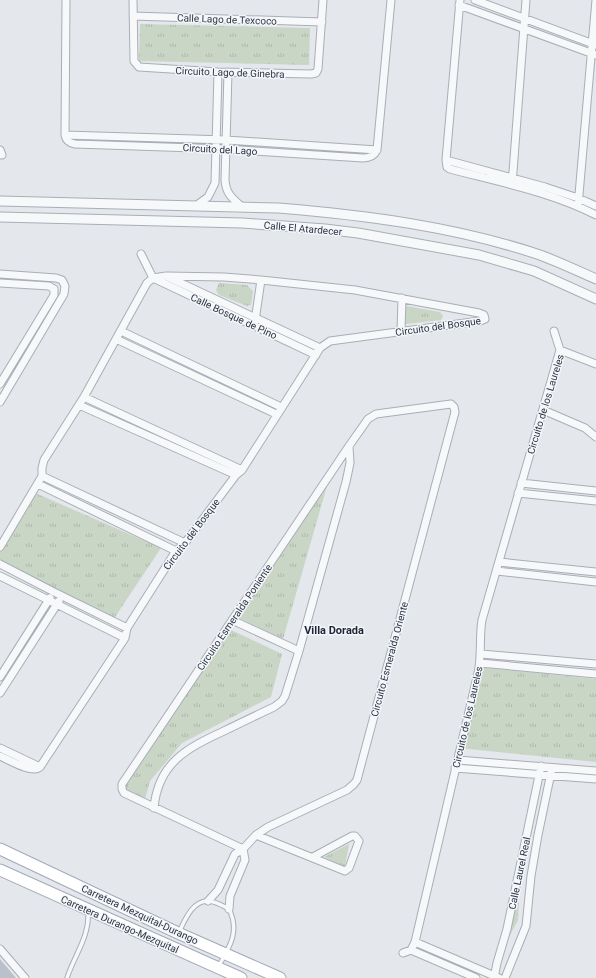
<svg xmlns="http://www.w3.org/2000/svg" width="596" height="978" font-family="Roboto,sans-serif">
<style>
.park{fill:url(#park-tufts)}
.building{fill:#bbc0ca}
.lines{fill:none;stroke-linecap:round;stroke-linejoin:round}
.service-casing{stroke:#a9aeb7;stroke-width:5.5}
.minor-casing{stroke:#a9aeb7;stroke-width:9}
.tertiary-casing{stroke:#a9aeb7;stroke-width:11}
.primary-casing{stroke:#a3abb8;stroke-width:13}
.service{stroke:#f7f8fa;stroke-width:3.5}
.minor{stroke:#f7f8fa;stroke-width:7}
.tertiary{stroke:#f7f8fa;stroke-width:9}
.primary{stroke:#fff;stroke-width:11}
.labels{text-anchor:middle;stroke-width:3;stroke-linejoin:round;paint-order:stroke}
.street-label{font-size:10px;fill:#2b3445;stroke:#f4f6f9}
.neighbourhood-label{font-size:11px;font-weight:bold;fill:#1d2536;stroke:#f4f6f9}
</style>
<defs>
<pattern id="park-tufts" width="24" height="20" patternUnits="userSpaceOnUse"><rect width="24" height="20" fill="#c9d6c5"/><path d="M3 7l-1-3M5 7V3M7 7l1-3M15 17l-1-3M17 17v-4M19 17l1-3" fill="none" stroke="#adb8ab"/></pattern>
</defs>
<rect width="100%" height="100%" fill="#e4e7ec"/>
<path class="park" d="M140 24 310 28 309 65 139 61Z
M219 283 247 285 253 291 251 305 247 306 219 295 216 290Z
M406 306 440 312 443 316 441 320 405 324Z
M333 465 283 639 232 615Z
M33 492 161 548 113 620 0 564V551Z
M229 629 282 654 271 697 182 743 150 781 145 799 122 788Z
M478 667 596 679V762L459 748Z
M349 844 345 867 324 857Z
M514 880 520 881 518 920 496 962Z"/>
<path class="building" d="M0 959 16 978H0Z"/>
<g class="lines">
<g class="service-casing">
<path id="service" d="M179 932C185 920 192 901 208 901 215 901 223 906 229 909 240 931 230 947 218 967
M67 978C74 956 90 936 88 912"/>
</g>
<g class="minor-casing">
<path id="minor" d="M66 0 65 135C66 141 69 143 75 144L225 149 363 158C370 158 374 156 377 150L391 0
M133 0 134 61 139 67 218 72 311 74 316 73 318 69 323 0
M460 0 446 160 447 167 450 169C499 182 551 192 596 215
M475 0 596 45
M459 5 596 55
M133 16 322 22
M228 72 225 180C226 194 232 198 242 207
M65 135 226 140 377 150
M0 150 2 155
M446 160 545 187 578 198 596 206
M512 185 526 0
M197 205 208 197 215 183 218 72
M578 206 596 0
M141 254 153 278 316 355
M0 274 56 278 62 280 65 286 64 294 0 402
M168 277 320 348
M0 283 49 286 54 289
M255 321 261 280
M121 331 281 407
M401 331 402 298
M554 331 560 350
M116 339 276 414
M560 350 596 364
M0 384 54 295V289
M84 397 242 470
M79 405 236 475
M543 410 585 428 596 437
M42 476 185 543
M521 483 596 491
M38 484 176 551
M518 493 596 501
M0 547 42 476V468L44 460 84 397 147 283 153 278 166 276 224 277 261 280 355 290 479 313 484 315 485 319 480 321 330 341 320 348 242 470 236 475 185 543 176 551 127 628 125 638 40 767C32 774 9 760 0 756
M499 562 596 572
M0 564 54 592 127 628
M497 571 596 582
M0 576 125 638
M232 620 299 651
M481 654 596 664
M480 663 596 674
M0 677 50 598
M0 693 59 601
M0 748 40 767
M458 760 596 771
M455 768 596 779
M154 808C158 763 187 748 224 731 240 723 257 715 274 707L282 701 285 696 299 651 346 482 350 463 349 446
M256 835 345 871 349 868 359 841 355 836H352L313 857
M208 901 218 890 235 854 243 849 256 835 268 827 347 790 354 784 357 780 455 412 454 407 451 404 376 414 368 419 349 446 122 784V789L124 793 243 849
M229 909 230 896 245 860 243 849
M415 942 499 978
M0 949 25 978
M411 950 476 978
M403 953 411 950 415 942 478 673C482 655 479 638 482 620L560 350
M494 978 497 963 507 929 541 766
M505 978 526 926 531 876 538 835 552 768"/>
</g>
<g class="tertiary-casing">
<path id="tertiary" d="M0 201 278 208C366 215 457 227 540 255 559 262 578 271 596 279
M0 217 242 223 325 229 358 233 479 255 534 271 596 299"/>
</g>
<g class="primary-casing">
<path id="primary" d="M0 849 178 933 280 978
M0 870 241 978"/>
</g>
<use href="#service" class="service"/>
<use href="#minor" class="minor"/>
<use href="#tertiary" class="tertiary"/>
<use href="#primary" class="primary"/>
</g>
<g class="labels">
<g class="street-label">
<text transform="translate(227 19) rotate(2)" y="4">Calle Lago de Texcoco</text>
<text transform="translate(230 72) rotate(2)" y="4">Circuito Lago de Ginebra</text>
<text transform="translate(220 149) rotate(3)" y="4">Circuito del Lago</text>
<text transform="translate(303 228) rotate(5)" y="4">Calle El Atardecer</text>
<text transform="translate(234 316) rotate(25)" y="4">Calle Bosque de Pino</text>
<text transform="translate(438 326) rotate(-8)" y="4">Circuito del Bosque</text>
<text transform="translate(545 404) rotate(-73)" y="4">Circuito de los Laureles</text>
<text transform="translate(191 534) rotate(-53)" y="4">Circuito del Bosque</text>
<text transform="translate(234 617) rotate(-56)" y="4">Circuito Esmeralda Poniente</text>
<text transform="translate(389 659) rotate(-75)" y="4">Circuito Esmeralda Oriente</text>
<text transform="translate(467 717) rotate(-77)" y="4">Circuito de los Laureles</text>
<text transform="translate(519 873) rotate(-78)" y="4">Calle Laurel Real</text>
<text transform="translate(140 914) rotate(25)" y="4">Carretera Mezquital-Durango</text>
<text transform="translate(120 924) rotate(24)" y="4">Carretera Durango-Mezquital</text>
</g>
<g class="neighbourhood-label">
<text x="334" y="634">Villa Dorada</text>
</g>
</g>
</svg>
